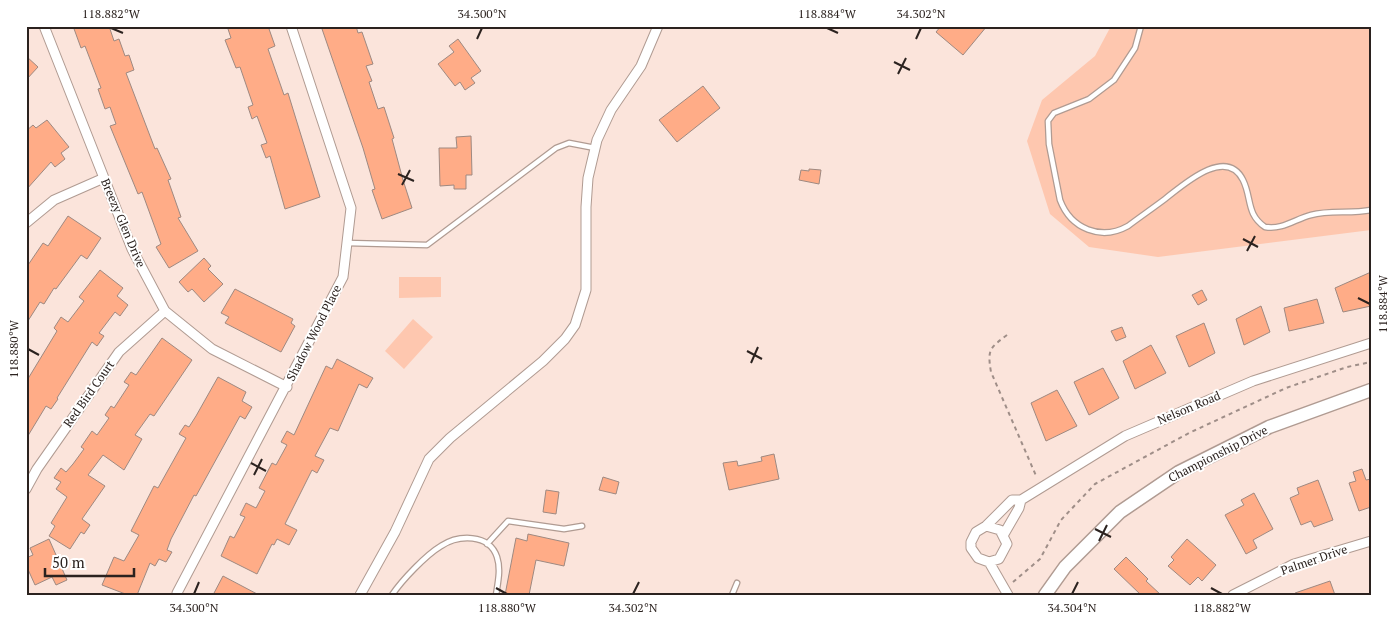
<svg xmlns="http://www.w3.org/2000/svg" width="1397" height="621" font-family="'PT Serif',serif">
<style>
.green{fill:#fec7af}
.building{fill:#ffac87;stroke:#9e8981}
.lines{fill:none;stroke-linecap:round;stroke-linejoin:round}
.lane-casing{stroke:#b09b92;stroke-width:7}
.street-casing{stroke:#b09b92;stroke-width:11}
.secondary-casing{stroke:#b09b92;stroke-width:15}
.path{stroke:#9f8e88;stroke-width:2;stroke-dasharray:4 4;stroke-linecap:butt}
.lane{stroke:#fff;stroke-width:4.5}
.street{stroke:#fff;stroke-width:9}
.secondary{stroke:#fff;stroke-width:12}
.ticks{fill:none;stroke:#2b221f;stroke-width:2}
.labels{text-anchor:middle;stroke-width:4;stroke-linejoin:round;paint-order:stroke}
.street-label{font-size:12px;fill:#2b221f;stroke:#fff}
.neatline{fill:none;stroke:#2b221f;stroke-width:2}
.ticks-label{font-size:12px;text-anchor:middle;fill:#2b221f}
</style>
<rect width="100%" height="100%" fill="#fbe4db"/>
<path class="green" d="M1111 26H1371V230L1158 257 1089 247 1050 214 1027 141 1042 100 1095 56Z
M399 277H441V297L399 298Z
M413 319 433 337 404 369 385 351Z"/>
<path class="building" d="M73 26H109L114 41 119 39 125 56 129 55 134 70 126 73 155 149 157 148 171 179 168 180 181 217 178 218 198 251 169 268 156 247 161 244 142 192 138 194 110 126 116 124 110 107 105 109 98 89 101 88 85 46 81 48Z
M227 26H268L275 46 268 49 284 95 288 93 320 197 285 209 270 156 266 158 261 145 267 143 257 116 252 119 248 107 253 105 240 67 236 68 225 40 231 38Z
M321 26H356L358 33 362 32 373 64 366 66 372 81 369 82 378 109 384 107 394 138 392 139 403 180 412 208 382 219 372 190 375 189 363 148Z
M941 26H987L963 55 936 32Z
M458 39 481 71 471 78 475 83 465 90 460 82 455 86 438 64 454 52 449 46Z
M26 56 38 67 26 80Z
M703 86 720 108 677 142 659 120Z
M47 120 69 147 61 153 65 159 55 167 51 162 26 190V131L33 125 36 128Z
M471 136 472 175H466V189H454V185L440 186 439 148H457L456 137Z
M809 169 821 170 819 184 799 180 801 170 809 171Z
M68 216 101 238 87 259 81 255 56 289 54 288 44 304 40 302 26 324V268L43 243 48 246Z
M204 258 211 266 208 269 223 284 204 302 192 289 188 292 179 282Z
M100 270 123 288 117 296 128 305 120 316 115 312 99 333 104 336 97 346 92 342 57 398 58 399 51 409 46 406 26 439V382L57 331 54 328 61 317 68 322 84 301 79 297Z
M1371 272V306L1343 312 1335 288Z
M235 289 293 319 291 323 295 326 281 352 225 323 229 317 221 313Z
M1202 290 1207 300 1198 305 1192 295Z
M1317 299 1324 323 1289 331 1284 308Z
M1261 306 1270 332 1244 345 1236 319Z
M1204 323 1215 353 1189 367 1176 336Z
M1122 327 1126 337 1116 341 1111 331Z
M162 338 192 360 154 416 150 414 135 435 142 439 124 470 103 455 88 475 105 486 82 519 90 525 84 534 81 532 70 549 49 536 55 526 51 523 67 497 56 489 61 482 54 478 61 468 66 472 73 464 84 449 81 447 92 431 97 435 109 418 105 415 111 406 114 408 129 385 124 382 131 372 136 375Z
M1151 345 1166 373 1135 389 1123 361Z
M337 359 373 378 367 388 359 384 338 431 330 428 315 456 324 460 317 473 312 470 285 524 297 530 289 545 277 539 274 545 272 544 257 574 221 556 230 536 234 538 245 517 240 515 246 503 256 508 265 491 259 488 272 463 276 465 287 445 281 442 287 431 294 435 326 366 332 369Z
M1103 368 1119 398 1089 415 1074 382Z
M218 377 246 392 242 401 252 407 245 419 240 416 196 496 194 495 171 539 167 550 172 552 166 562 159 559 155 566 150 563 137 595H128L102 585 114 557 124 561 139 535 131 531 154 486 158 488 186 438 179 434 185 425 189 427 196 416Z
M1057 390 1077 426 1046 441 1031 403Z
M774 454 779 479 729 490 723 463 737 461 738 466 762 461 761 457Z
M1362 469 1366 480 1371 479V507L1359 511 1349 483 1356 481 1353 472Z
M603 477 619 482 616 494 599 490Z
M1318 480 1333 520 1314 527 1311 521 1301 525 1290 498 1299 494 1297 488Z
M546 490 559 492 556 514 543 512Z
M1254 493 1273 529 1253 540 1257 548 1246 554 1225 515 1244 505 1241 500Z
M528 534 569 543 564 566 536 560 529 595H505L516 538 527 541Z
M49 539 67 580 56 585 52 577 35 585 26 565V558L33 555 30 548Z
M1187 539 1216 565 1202 581 1198 577 1190 585 1168 566 1174 560 1171 557Z
M1126 557 1148 579 1146 581 1161 595H1141L1114 569Z
M223 576 259 595H213Z
M1330 581 1335 595H1295V593Z"/>
<g class="lines">
<g class="lane-casing">
<path id="lane" d="M1141 26 1135 48 1114 80 1089 99 1054 113 1048 121 1049 144 1060 200C1071 229 1101 241 1128 226 1140 217 1153 208 1165 199 1183 185 1226 146 1243 180 1252 198 1246 214 1265 227 1283 230 1295 219 1311 215 1330 210 1351 214 1371 210
M347 243 427 245 556 148 569 143 595 148
M487 544 508 521 564 529 582 526
M392 595C402 580 426 555 441 546 458 535 489 533 497 557 501 569 498 582 496 595
M732 595 737 583"/>
</g>
<g class="street-casing">
<path id="street" d="M44 26 132 249 165 311 212 349 287 387
M26 223 54 200 104 178
M26 489 37 469 119 352 165 311
M986 526 1000 530 1007 544 999 559 989 562 978 558 971 548V542L976 532 986 526 1012 500H1021L1125 436 1253 381 1371 343
M1004 534 1019 508 1021 500
M989 562 1008 595
M177 593 343 277 351 208 291 26
M360 595 395 532 429 459 450 438 543 361 565 339 575 325 586 290V207L588 178 597 140 611 110 641 66 658 26
M1233 595 1294 564 1371 541"/>
</g>
<g class="secondary-casing">
<path id="secondary" d="M1045 595 1065 567 1120 512 1179 472 1269 427 1371 390"/>
</g>
<path class="path" d="M1007 335C990 348 987 349 991 372L1037 478
M1013 582 1040 559 1061 520 1095 484 1189 433 1286 388 1347 367 1371 362"/>
<use href="#lane" class="lane"/>
<use href="#street" class="street"/>
<use href="#secondary" class="secondary"/>
</g>
<path class="ticks" d="M111 28 123 33M827 28 838 33M477 39 482 28M916 39 921 28M894 62 910 70M898 74 906 58M398 174 414 181M402 185 410 170M1243 239 1258 247M1247 251 1255 236M1358 298 1370 304M28 349 39 355M747 351 762 359M751 363 758 347M251 463 266 471M254 475 262 459M1095 529 1111 537M1099 541 1107 525M496 588 507 594M1211 588 1222 594M194 594 199 582M633 594 639 582M1072 594 1078 582"/>
<g class="labels">
<g class="street-label">
<text transform="translate(123 223) rotate(67)" y="4">Breezy Glen Drive</text>
<text transform="translate(314 333) rotate(-63)" y="4">Shadow Wood Place</text>
<text transform="translate(89 394) rotate(-55)" y="4">Red Bird Court</text>
<text transform="translate(1189 408) rotate(-23)" y="4">Nelson Road</text>
<text transform="translate(1218 454) rotate(-27)" y="4">Championship Drive</text>
<text transform="translate(1314 560) rotate(-19)" y="4">Palmer Drive</text>
</g>
</g>
<rect width="1397" height="621" fill="none" stroke="#ffffff" stroke-width="55"/>
<path d="M45 568v8h89v-8" fill="none" stroke="#2b221f" stroke-width="2.5"/>
<text x="52" y="568" font-size="15" fill="#2b221f" stroke="#ffffff" stroke-width="4" paint-order="stroke">50 m</text>
<rect x="28" y="28" width="1342" height="566" class="neatline"/>
<g class="ticks-label">
<text x="111" y="18">118.882°W</text>
<text x="482" y="18">34.300°N</text>
<text x="827" y="18">118.884°W</text>
<text x="921" y="18">34.302°N</text>
<text transform="translate(1383 304) rotate(-90)" y="4">118.884°W</text>
<text transform="translate(14 349) rotate(-90)" y="4">118.880°W</text>
<text x="194" y="612">34.300°N</text>
<text x="507" y="612">118.880°W</text>
<text x="633" y="612">34.302°N</text>
<text x="1072" y="612">34.304°N</text>
<text x="1222" y="612">118.882°W</text>
</g>
</svg>
